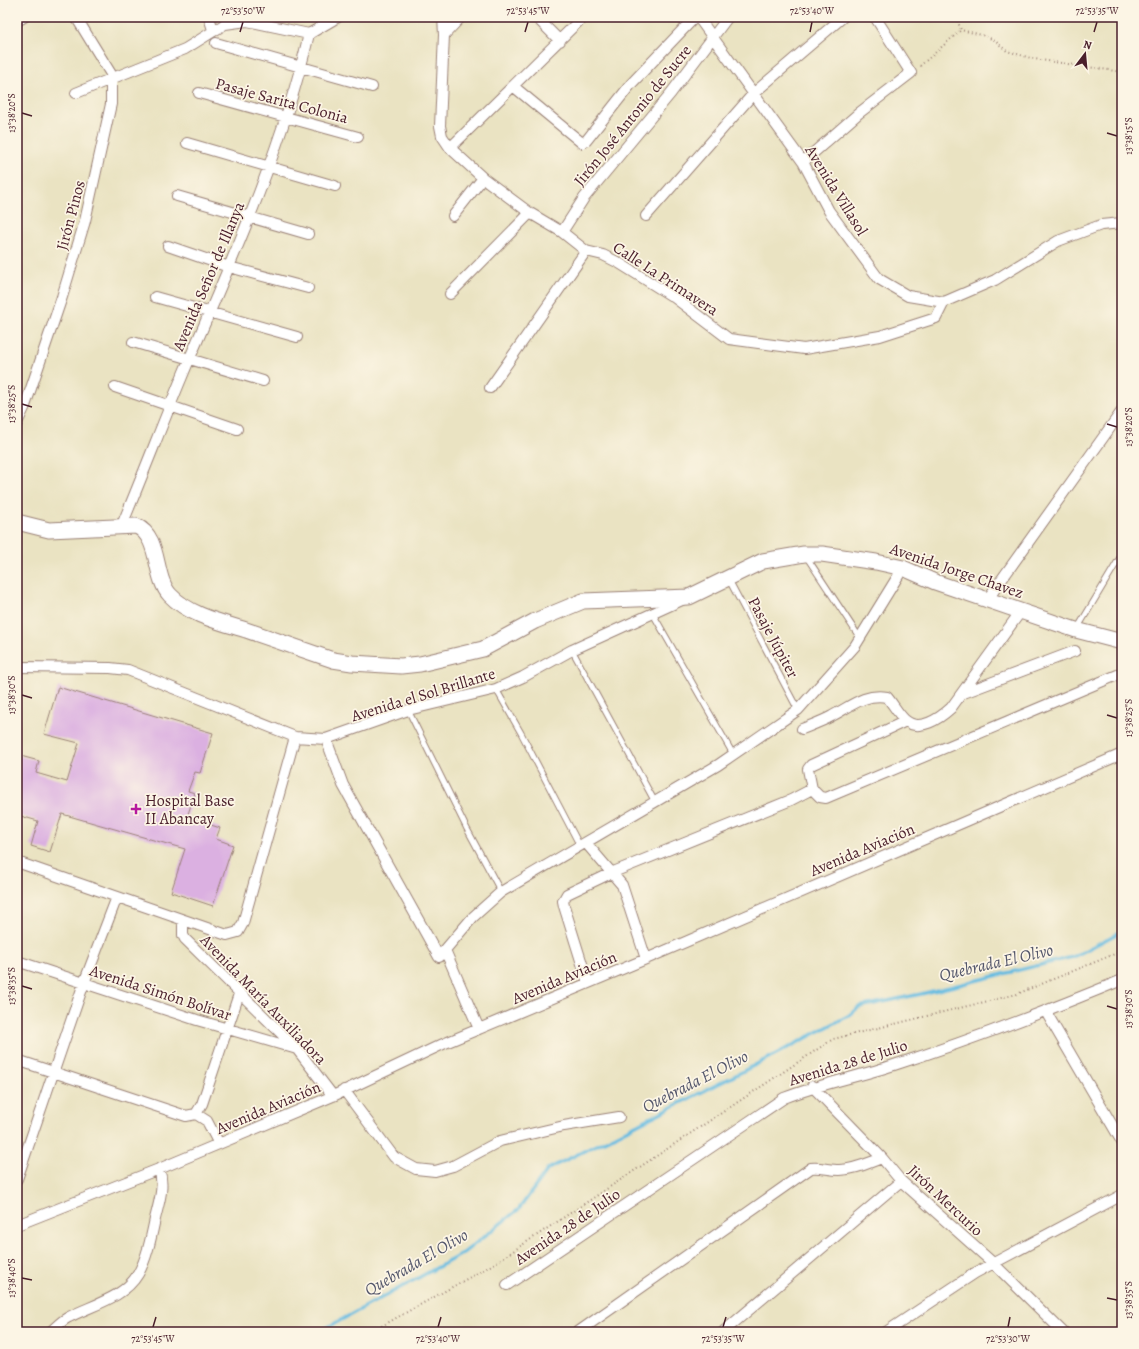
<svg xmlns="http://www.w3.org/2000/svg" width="1139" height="1349" font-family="Alegreya,serif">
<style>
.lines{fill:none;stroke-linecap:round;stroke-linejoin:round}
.stream{stroke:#64bbe1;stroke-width:3.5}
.building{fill:#dbb0e1}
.lane-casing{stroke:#9a8176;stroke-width:7}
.street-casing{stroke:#9a8176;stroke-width:12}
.secondary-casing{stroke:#9a8176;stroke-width:17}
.path{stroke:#9a8176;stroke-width:2;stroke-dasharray:1 3;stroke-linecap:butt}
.lane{stroke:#fff;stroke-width:5}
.street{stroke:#fff;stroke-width:10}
.secondary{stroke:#fff;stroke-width:15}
.ticks{fill:none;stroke:#4a1f2b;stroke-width:1.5}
.poi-dot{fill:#b5179e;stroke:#fcf5e5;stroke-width:1.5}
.labels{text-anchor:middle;stroke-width:3.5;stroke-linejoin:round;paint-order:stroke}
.street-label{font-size:16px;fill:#4a1f2b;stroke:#fcf5e5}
.poi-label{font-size:16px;fill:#4a1f2b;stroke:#fcf5e5;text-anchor:start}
.water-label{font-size:17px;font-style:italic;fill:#53566b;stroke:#fcf5e5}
.neatline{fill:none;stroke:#4a1f2b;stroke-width:1.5}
.ticks-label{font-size:10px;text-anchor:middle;fill:#4a1f2b}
</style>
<rect width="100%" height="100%" fill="#fcf5e5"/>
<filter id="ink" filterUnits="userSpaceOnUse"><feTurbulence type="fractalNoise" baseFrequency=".025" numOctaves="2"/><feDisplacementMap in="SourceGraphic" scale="8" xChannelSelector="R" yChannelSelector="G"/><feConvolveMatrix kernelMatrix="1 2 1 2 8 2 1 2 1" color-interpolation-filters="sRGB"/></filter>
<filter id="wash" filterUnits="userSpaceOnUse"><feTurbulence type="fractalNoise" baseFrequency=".012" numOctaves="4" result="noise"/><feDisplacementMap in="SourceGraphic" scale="16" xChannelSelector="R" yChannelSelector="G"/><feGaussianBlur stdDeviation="0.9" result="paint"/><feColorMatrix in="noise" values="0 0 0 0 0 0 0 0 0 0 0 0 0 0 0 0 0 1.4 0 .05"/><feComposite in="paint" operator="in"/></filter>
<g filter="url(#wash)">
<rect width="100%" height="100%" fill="#eae3c2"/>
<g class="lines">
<path class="stream" d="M319 1332 462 1254 519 1209 548 1169 738 1074 848 1016 859 1007 921 994 1073 957 1122 931"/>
</g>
<g id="blocks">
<path class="building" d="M58 687 213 733 200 773 195 772 188 791 195 793 187 817 220 828 216 839 233 845 213 906 171 892 185 849 62 814 50 852 31 846 38 821 17 815V755L39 761 36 773 67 782 79 743 44 734Z"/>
</g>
</g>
<g filter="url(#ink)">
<use href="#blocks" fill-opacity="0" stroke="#9a8176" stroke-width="1"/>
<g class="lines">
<g class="lane-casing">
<path id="lane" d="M806 556 860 638
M729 580 798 710
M653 614 733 754
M1077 629 1122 554
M572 650 655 802
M496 689 521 733 580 846
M408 710 466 827 501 892"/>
</g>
<g class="street-casing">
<path id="street" d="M209 17 213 30
M443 17 444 35 440 126 442 136 450 148 483 178 530 213 562 232 586 251 603 255 619 263 675 298 729 339 804 349 880 336 936 318 944 302
M536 17 560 41
M698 17 803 162 829 211 879 279 908 296 944 302 995 280 1058 241 1101 225 1122 223
M17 21 24 17
M444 35 461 17
M216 43 372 87
M513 86 582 143 586 141 631 84 695 17
M76 93 185 49 225 24 247 21 309 34 338 17
M199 93 358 137
M187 143 335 186
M450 148 583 17
M803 162 859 113 911 73 875 17
M177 196 308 234
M453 216 483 178
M646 216 754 93 843 17
M562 232 584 198 671 93 728 17
M168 246 229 267 308 288
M450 294 530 213
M155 297 297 337
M133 342 263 381
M115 387 237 429
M490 388 586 251
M17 423 25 406 62 297 85 221 111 104V74L76 17
M122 525C145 470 166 414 189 360 235 254 283 146 309 34
M987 600 1122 411
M17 667 110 668 128 670 295 737 326 739 408 710 496 689 523 677 572 650 682 600
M961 694 1075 651
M802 729C812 725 823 721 832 716 851 706 865 693 887 697 893 704 898 714 905 720 919 733 940 718 951 708L1021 611
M326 739 343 785 439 957 473 917 501 892 718 765 798 710 855 646 903 568
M812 789 820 797 826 798 1122 673
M586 843 622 885 646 959
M17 862 227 935 238 932 243 923 295 737
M183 921V935L185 939 297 1049 333 1096
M445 950 479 1029
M17 961 197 1020 297 1049
M588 983 564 906 563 901 567 894 611 873 791 800 812 789 808 769 811 765 906 721
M1046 1012 1122 1142
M17 1060 186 1116 196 1114 207 1121 219 1144
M812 1086 882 1158 901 1181 993 1263 1063 1332
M344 1090 394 1157 416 1169 435 1171 453 1166 500 1141 564 1126 619 1117
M196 1114 202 1104 239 994
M17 1179 84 983 117 897
M17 1225 159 1169 333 1096 443 1044 646 959 1122 754
M507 1285 784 1098C820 1084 857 1077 894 1065 972 1040 1047 1011 1122 980
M50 1332C56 1327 62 1320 69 1317 92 1305 124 1298 138 1274 147 1258 151 1238 155 1219 159 1202 165 1186 159 1169
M578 1332 811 1168C821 1167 829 1170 839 1170 854 1170 868 1163 882 1158
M723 1332 901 1181
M886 1332 975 1273 1122 1195"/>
</g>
<g class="secondary-casing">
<path id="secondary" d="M17 522 49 530 136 526C161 537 153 577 170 595 189 615 220 622 246 630 275 640 304 650 333 660L352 663 401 666 420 664 483 649 535 621 583 601 689 597 763 561 804 554H822L876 562 903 568 935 582 1076 630 1122 642"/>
</g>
<path class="path" d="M956 17 961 30 982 35 994 40 1007 51 1034 59 1122 72
M920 66 961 30
M371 1332 492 1265 833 1039 1017 994 1122 951"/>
<use href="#lane" class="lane"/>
<use href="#street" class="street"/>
<use href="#secondary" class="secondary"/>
</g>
</g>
<path class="ticks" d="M240 32 243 22M525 32 528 22M810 32 812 22M1094 32 1097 22M22 113 32 116M1107 133 1117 136M22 404 32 407M1107 424 1117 427M22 695 32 698M1107 715 1117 718M22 986 32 989M1107 1006 1117 1009M22 1278 32 1280M1107 1298 1117 1300M153 1327 156 1317M438 1327 441 1317M723 1327 726 1317M1008 1327 1010 1317"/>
<path class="poi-dot" d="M134 803h4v4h4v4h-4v4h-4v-4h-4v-4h4z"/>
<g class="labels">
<g class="street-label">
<text transform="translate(282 100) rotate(15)" y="6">Pasaje Sarita Colonia</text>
<text transform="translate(632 115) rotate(-51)" y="6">Jirón José Antonio de Sucre</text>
<text transform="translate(837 190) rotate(58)" y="6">Avenida Villasol</text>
<text transform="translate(70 215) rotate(-75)" y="6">Jirón Pinos</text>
<text transform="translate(208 276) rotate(-67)" y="6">Avenida Señor de Illanya</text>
<text transform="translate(666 278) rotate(33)" y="6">Calle La Primavera</text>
<text transform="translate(957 570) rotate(19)" y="6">Avenida Jorge Chavez</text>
<text transform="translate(774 637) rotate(62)" y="6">Pasaje Júpiter</text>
<text transform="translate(423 694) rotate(-17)" y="6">Avenida el Sol Brillante</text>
<text transform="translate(862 849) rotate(-23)" y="6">Avenida Aviación</text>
<text transform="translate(564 977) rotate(-23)" y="6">Avenida Aviación</text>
<text transform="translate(161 992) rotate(18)" y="6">Avenida Simón Bolívar</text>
<text transform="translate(264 999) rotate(46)" y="6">Avenida María Auxiliadora</text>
<text transform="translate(848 1062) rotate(-17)" y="6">Avenida 28 de Julio</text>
<text transform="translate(268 1107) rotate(-23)" y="6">Avenida Aviación</text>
<text transform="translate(946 1200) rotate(43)" y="6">Jirón Mercurio</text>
<text transform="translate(567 1226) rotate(-34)" y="6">Avenida 28 de Julio</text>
</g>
<g class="poi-label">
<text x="145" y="806">Hospital Base<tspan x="145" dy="18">II Abancay</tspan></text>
</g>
<g class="water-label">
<text transform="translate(996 962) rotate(-13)" y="6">Quebrada El Olivo</text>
<text transform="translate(695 1081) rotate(-27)" y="6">Quebrada El Olivo</text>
<text transform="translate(416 1262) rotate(-30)" y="6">Quebrada El Olivo</text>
</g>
</g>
<rect width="1139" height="1349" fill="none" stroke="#fcf5e5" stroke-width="44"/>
<g transform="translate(1085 54) rotate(16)" stroke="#fcf5e5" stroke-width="3" paint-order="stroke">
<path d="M0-3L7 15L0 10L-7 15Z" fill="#4a1f2b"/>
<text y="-6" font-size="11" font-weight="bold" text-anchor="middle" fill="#4a1f2b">N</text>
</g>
<rect x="22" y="22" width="1095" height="1305" class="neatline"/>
<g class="ticks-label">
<text x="243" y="14">72°53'50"W</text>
<text x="528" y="14">72°53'45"W</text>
<text x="812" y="14">72°53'40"W</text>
<text x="1097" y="14">72°53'35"W</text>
<text transform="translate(11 113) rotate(-90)" y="4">13°38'20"S</text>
<text transform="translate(1128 136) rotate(-90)" y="4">13°38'15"S</text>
<text transform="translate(11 404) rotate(-90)" y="4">13°38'25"S</text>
<text transform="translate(1128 427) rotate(-90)" y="4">13°38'20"S</text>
<text transform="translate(11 695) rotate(-90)" y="4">13°38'30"S</text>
<text transform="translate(1128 718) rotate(-90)" y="4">13°38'25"S</text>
<text transform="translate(11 986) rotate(-90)" y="4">13°38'35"S</text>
<text transform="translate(1128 1009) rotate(-90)" y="4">13°38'30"S</text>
<text transform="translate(11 1278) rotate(-90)" y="4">13°38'40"S</text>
<text transform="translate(1128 1300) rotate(-90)" y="4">13°38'35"S</text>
<text x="153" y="1342">72°53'45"W</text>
<text x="438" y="1342">72°53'40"W</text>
<text x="723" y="1342">72°53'35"W</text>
<text x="1008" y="1342">72°53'30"W</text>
</g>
</svg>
